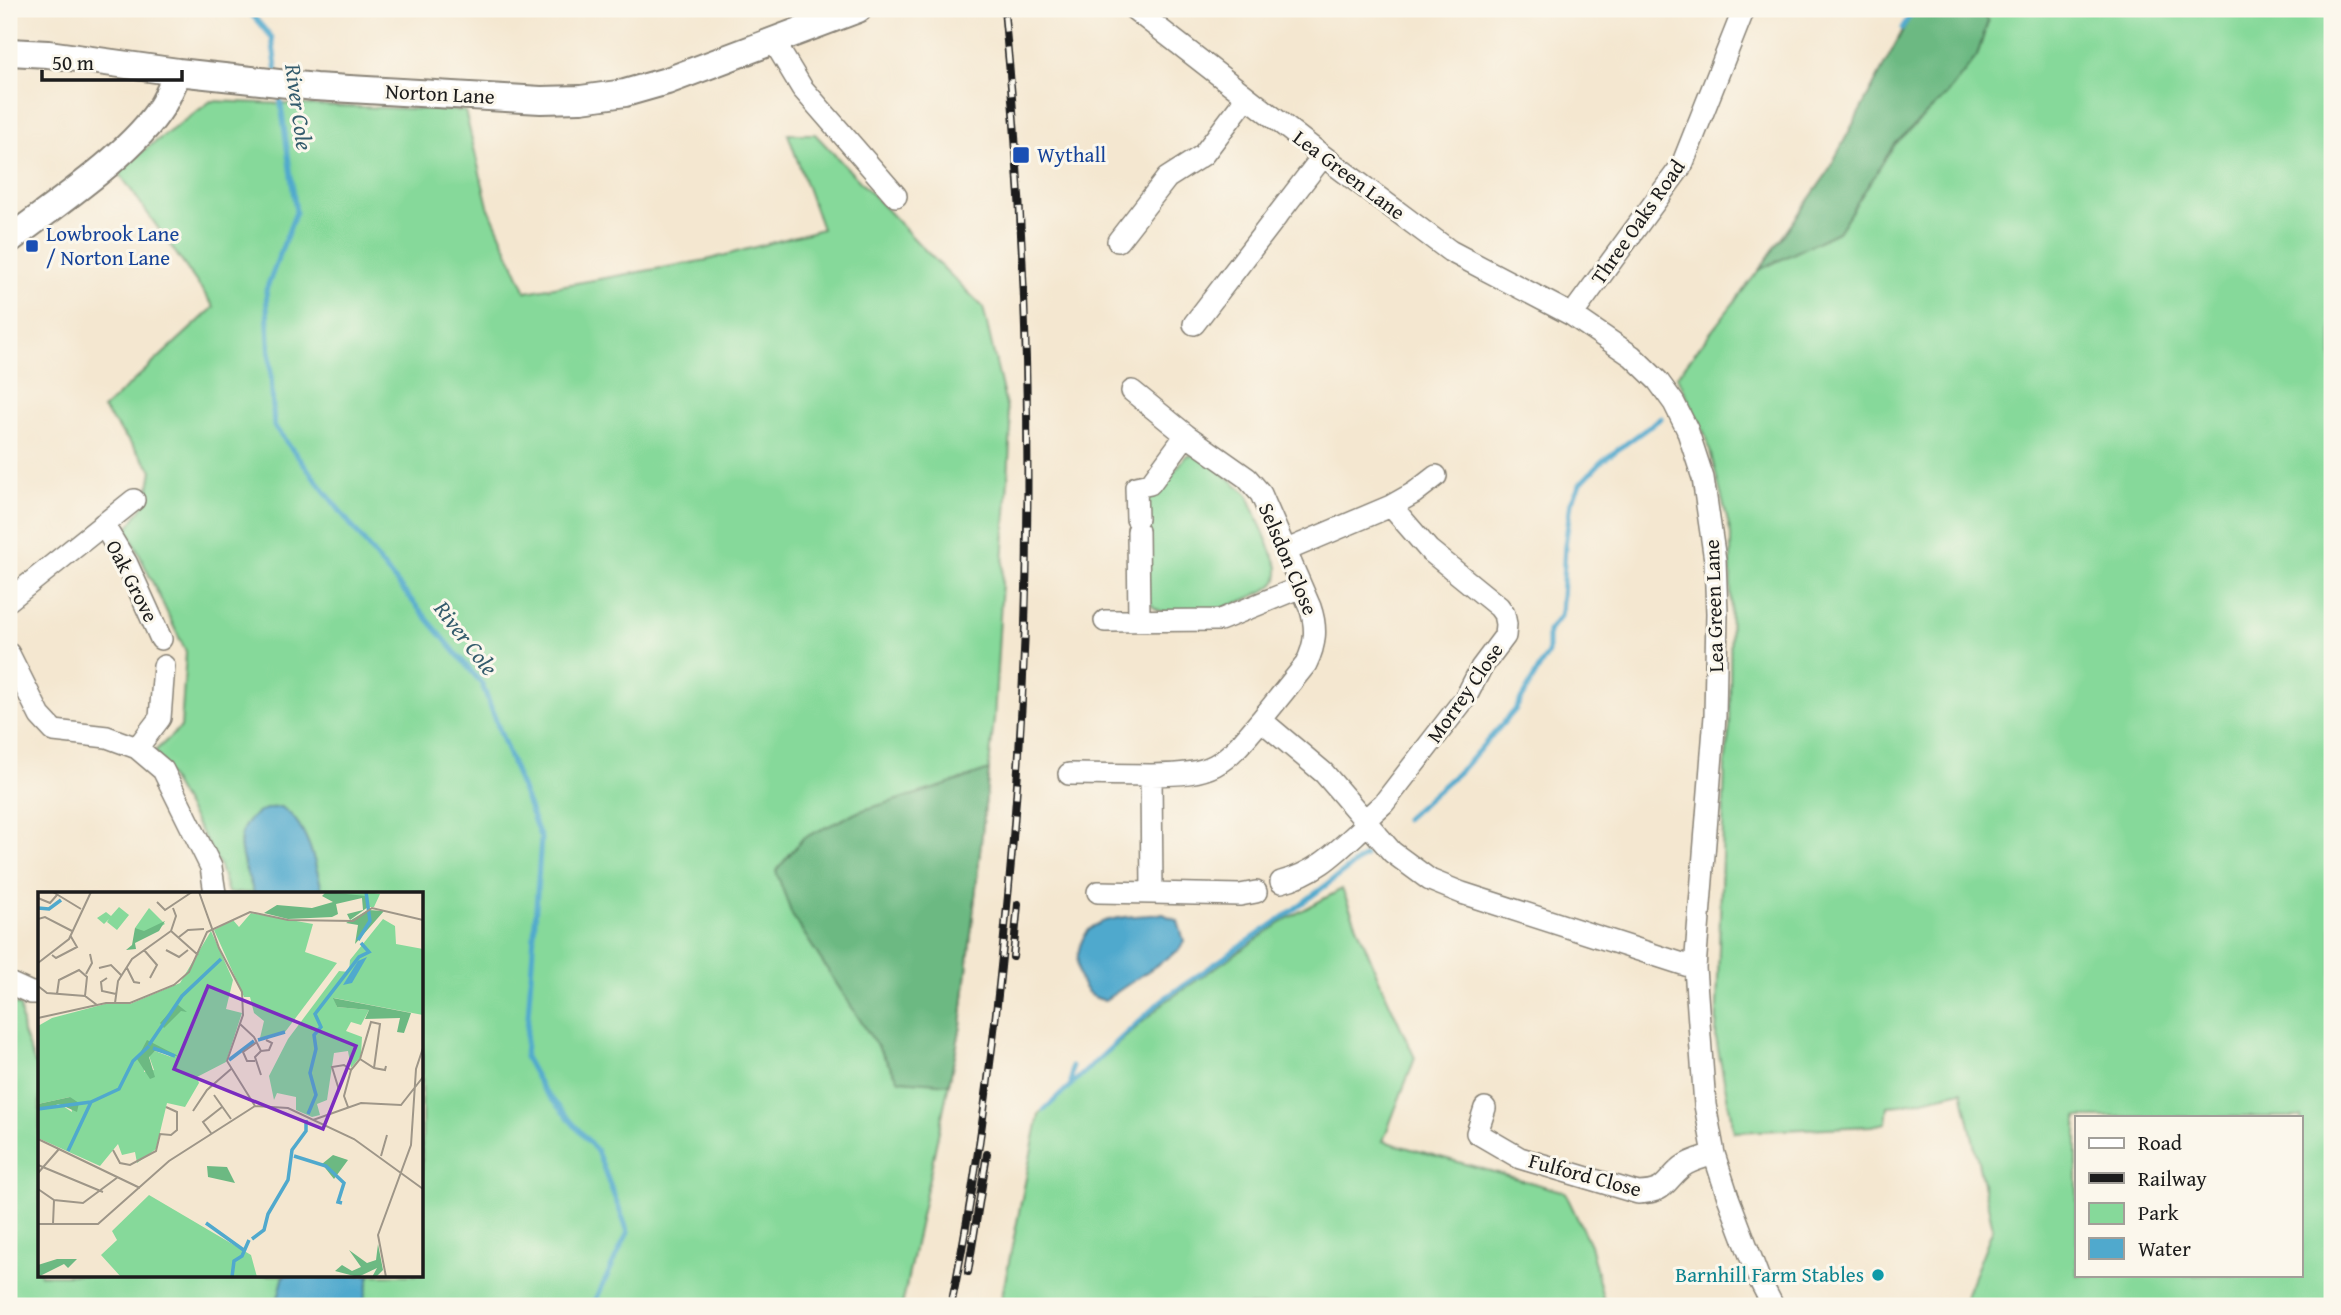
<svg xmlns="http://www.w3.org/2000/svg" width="2341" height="1315" font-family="'Gentium Book Plus',serif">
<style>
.green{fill:#86d99a;stroke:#517a5b;stroke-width:2;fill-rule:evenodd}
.forest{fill:#6cb982;stroke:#446a4f;stroke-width:2}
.water{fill:#50a9cd;stroke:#366274;stroke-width:2}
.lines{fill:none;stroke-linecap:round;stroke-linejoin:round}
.stream{stroke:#50a9cd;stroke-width:5}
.minor-casing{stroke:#888276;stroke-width:24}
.tertiary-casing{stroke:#888276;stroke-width:30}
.minor{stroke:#fff;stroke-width:21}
.tertiary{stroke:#fff;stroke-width:26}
.rail-casing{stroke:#1c1c1c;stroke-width:8}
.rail{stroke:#fbf7ec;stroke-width:5;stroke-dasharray:16;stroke-linecap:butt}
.transit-dot{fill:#1a4fb4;stroke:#fbf7ec;stroke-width:2.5}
.culture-dot{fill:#0f9aa8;stroke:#fbf7ec;stroke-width:2.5}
.labels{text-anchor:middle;stroke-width:6;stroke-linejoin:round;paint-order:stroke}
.street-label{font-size:21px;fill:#1c1c1c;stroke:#fbf7ec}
.transit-label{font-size:21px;fill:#164399;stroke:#fbf7ec;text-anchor:start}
.culture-label{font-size:21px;fill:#0d838f;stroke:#fbf7ec;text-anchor:end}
.water-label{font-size:23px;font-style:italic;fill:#335b6c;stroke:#fbf7ec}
.inset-river{fill:none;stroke:#50a9cd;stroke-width:3.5}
.inset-road{fill:none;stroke:#9e9688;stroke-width:2}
.view{fill:#7b2cbf;fill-opacity:0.15;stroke:#7b2cbf;stroke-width:3.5}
.inset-edge{fill:none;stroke:#1c1c1c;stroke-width:3.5}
</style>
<rect width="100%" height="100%" fill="#fbf7ec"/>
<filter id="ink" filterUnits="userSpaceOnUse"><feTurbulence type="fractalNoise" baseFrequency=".0143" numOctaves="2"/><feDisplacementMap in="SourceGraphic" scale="14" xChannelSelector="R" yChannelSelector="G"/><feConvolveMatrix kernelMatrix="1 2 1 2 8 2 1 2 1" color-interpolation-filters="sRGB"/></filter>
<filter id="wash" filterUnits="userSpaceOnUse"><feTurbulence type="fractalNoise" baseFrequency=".00686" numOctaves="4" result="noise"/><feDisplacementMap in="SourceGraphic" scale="28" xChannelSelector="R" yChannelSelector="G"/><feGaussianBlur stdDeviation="1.57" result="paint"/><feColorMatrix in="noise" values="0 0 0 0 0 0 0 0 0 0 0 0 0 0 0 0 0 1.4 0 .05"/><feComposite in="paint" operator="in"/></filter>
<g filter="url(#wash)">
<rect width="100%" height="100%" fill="#f4e7d0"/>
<path class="green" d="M1978 9H2332V1306H1962L1993 1228 1962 1091 1901 1105 1888 1106 1886 1123 1871 1126 1734 1132 1716 1039 1725 764 1730 727 1731 534 1707 439 1677 376 1759 270 1838 232 1894 145 1946 95 1977 56 1988 21ZM2077 1117H2301V1275H2077Z
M211 101 465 111 488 206 526 292 707 260 822 229 788 134H815L920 245 983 307 1011 427 994 720 961 1026 902 1306H9V1002L20 1006 23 1033 40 1077V1275H422V893H228L219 864 155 751 181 727 186 652 127 529 147 500 152 470 103 409 214 307 117 170Z
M1199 454 1247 493 1278 567C1278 573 1279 578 1275 583 1267 592 1231 606 1219 609 1207 613 1170 615 1158 610 1153 608 1150 603 1148 597L1147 494 1164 485 1186 456Z
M1342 889 1381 984 1415 1058 1383 1141 1565 1192 1590 1245 1605 1306H1000L1039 1114 1165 1002 1288 918Z"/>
<path class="forest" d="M1914 9H1978L1988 21 1977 56 1946 95 1894 145 1838 232 1759 270 1826 175Z
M989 770 961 1026 949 1084 899 1080 792 915 776 871 803 838 860 811 940 787Z"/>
<path class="water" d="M281 807C308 823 315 864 323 893H254C246 870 230 838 250 819 261 809 267 808 281 807Z
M1163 914 1178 921 1184 941 1179 950 1105 1000C1074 998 1070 950 1089 930 1103 915 1143 916 1163 914Z
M284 1275H370L363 1306H276Z"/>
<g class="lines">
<path class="stream" d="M247 9 272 38 277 73
M1902 28 1914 9
M279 90 296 212 266 290 274 426 382 565 482 684 541 839 525 1057 542 1088 597 1151 628 1232 593 1306
M1405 819 1463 768 1515 710 1548 653V631L1561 615 1565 546 1571 502 1580 484 1601 462 1661 418
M1071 1085 1072 1066
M1044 1110 1162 1000 1285 916 1365 856"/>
</g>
</g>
<g filter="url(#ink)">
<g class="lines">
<g class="minor-casing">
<path id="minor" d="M1134 9 1323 156 1450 251 1572 315 1632 356 1658 381 1674 403 1687 429 1703 478 1715 560 1717 613 1715 716 1695 968 1705 1105 1714 1154 1728 1197 1759 1279 1773 1306
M773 40 802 88 896 196
M1118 241 1167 178 1203 155 1247 97
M1572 315 1682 165 1744 9
M1194 324 1323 156
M1132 391 1186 435 1247 478 1261 494 1310 607C1317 627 1316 644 1306 664L1261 720 1324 773 1392 852 1430 880 1462 893 1695 968
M1391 506 1414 493 1436 476
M1137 519 1136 487 1150 484 1186 435
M103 524 127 564 161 639
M1138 531 1139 620
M1287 550 1391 506 1429 550 1499 607 1504 614 1506 624 1505 636 1481 668 1466 697 1384 803 1364 821
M9 600 134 500
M1105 621 1220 620 1301 587
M9 654 40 716 54 731 107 737 137 748 163 770 211 867 215 893
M137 748 160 718 164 666
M1069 774 1151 775
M1281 882C1319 872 1338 850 1367 824
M1098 892 1152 893
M1256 892 1240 895 1152 893 1151 775C1215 774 1221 768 1261 720
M9 983 31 993H40
M1485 1108 1477 1133 1520 1158 1638 1193C1667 1192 1663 1183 1682 1167 1691 1160 1703 1158 1714 1154"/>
</g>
<g class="tertiary-casing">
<path id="tertiary" d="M9 52 48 54 178 72 315 87 541 100 581 99 625 93 667 81 858 9
M9 240C55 204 131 155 162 106 168 96 173 84 178 72"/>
</g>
<use href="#minor" class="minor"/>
<use href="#tertiary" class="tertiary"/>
<g class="rail-casing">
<path id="rail" d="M1013 957 1018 904
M968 1272 987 1154
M951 1306C976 1184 992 1061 1004 937 1036 626 1035 320 1004 9"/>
</g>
<use href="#rail" class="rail"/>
</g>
</g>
<g class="transit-dot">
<rect x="1012" y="146" width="18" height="18" rx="3.5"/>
<rect x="25" y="239" width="14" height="14" rx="3.5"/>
</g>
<circle class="culture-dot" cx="1878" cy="1275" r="7"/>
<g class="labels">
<g class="street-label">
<text transform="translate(440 94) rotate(3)" y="7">Norton Lane</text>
<text transform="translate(1349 175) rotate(37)" y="7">Lea Green Lane</text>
<text transform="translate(1638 222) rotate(-55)" y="7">Three Oaks Road</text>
<text transform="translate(1288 559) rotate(67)" y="7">Selsdon Close</text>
<text transform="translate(132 581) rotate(63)" y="7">Oak Grove</text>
<text transform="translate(1714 606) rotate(-92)" y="7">Lea Green Lane</text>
<text transform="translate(1465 693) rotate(-55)" y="7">Morrey Close</text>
<text transform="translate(1585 1175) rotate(15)" y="7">Fulford Close</text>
</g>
<g class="transit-label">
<text x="1037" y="162">Wythall</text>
<text x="46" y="241">Lowbrook Lane<tspan x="46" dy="24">/ Norton Lane</tspan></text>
</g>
<g class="culture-label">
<text x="1864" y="1282">Barnhill Farm Stables</text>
</g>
<g class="water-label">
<text transform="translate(299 107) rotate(82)" y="8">River Cole</text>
<text transform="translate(466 638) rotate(52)" y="8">River Cole</text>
</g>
</g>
<g transform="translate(38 892)">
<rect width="385" height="385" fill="#f4e7d0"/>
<path d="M330 0 342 2 336 15H330L324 5 295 1ZM81 15 91 23 79 38 69 30 71 27 66 32 59 26 68 20 73 24ZM111 16 127 32 102 46 97 36ZM213 21 275 32 267 60 299 71 247 140 222 146 226 129 216 121 212 105H206L176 38 195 28 201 35ZM345 27 357 34 358 52 385 57V123L296 106 299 115 331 118 323 133 313 130 308 139 324 145 323 164 313 176 310 159 296 161 289 208 279 212 282 223 274 225 258 218V205L239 201 236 208 231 184 250 147 301 79 311 80 312 68ZM173 39 195 88 188 117 204 121 202 127 188 170 159 185 161 191 147 215 129 211 118 257 99 271 97 260 84 263 80 252 62 274 0 246V219L22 212 34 220 32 205 0 212V134L14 126 67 112H92L142 91ZM109 149 133 165 117 159 111 164 116 178 106 180ZM111 303 213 363 219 385H83L63 363 79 348 74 339Z" fill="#86d99a" fill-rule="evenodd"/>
<path d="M288 0 328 4 330 15 312 28 309 22 325 18 324 6 298 12 300 22 294 25 250 27 226 21 239 13 274 16 295 10 284 4ZM330 18 346 19 317 52 320 33 308 31ZM127 29 121 39 97 51 98 57 88 58 94 53 97 36 106 39ZM295 106 373 121 366 141 359 140 362 126 327 127 331 118 299 115ZM139 112 149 120 143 119 126 136 122 131ZM109 148 142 165 117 159 111 165 117 185 112 187 99 167ZM32 205 41 211 39 220 21 212 0 219V212ZM295 263 310 268 296 287 284 272ZM169 274 189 275 197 291 170 285ZM340 352 345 378 338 385H334L339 376 320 385 297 379 304 373 314 379 323 375 311 358 329 371 338 368ZM19 367H39L30 376 26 372 0 385V373Z" fill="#6cb982"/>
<path d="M329 65 314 91 305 93 320 69Z" fill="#50a9cd"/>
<path class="inset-river" d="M0 16 11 17 23 8M320 48 332 29 328 0M220 148 247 140M111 153 144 104 183 67M115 156 137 164M191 168 216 149M0 217 53 210M270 222 278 203 272 181 278 157 276 143 283 135 277 122 321 65 331 60 323 51M30 259 53 210 81 197 95 169 111 154M256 264 288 274 306 291 300 310 304 311M168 331 207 359M214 347 226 338 230 322 250 288 254 258 268 239V228M194 385 196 369 204 364 211 348"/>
<path class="inset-road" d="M15 0 43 17M161 0 181 56 204 100 205 123 189 169 217 214M0 6 12 11 19 3M119 10 127 18 154 0M0 27 7 25 34 39M133 39 160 63M141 45 150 38 166 37M106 58 119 73 112 86M128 58 141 65 150 58M14 63 18 66 39 55 32 43M0 71 31 47 53 0M61 76 73 73 83 83M89 76 96 90 102 91M48 82 54 71 52 62M69 86 63 90 64 99 78 102M0 94 9 101 47 104 59 113M19 102 21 88 41 78 49 85 47 104M77 111 80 89 94 67 133 39 138 24 135 16M0 126 68 111H92L136 93 151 80 169 40 212 20 250 28 315 29 334 16 385 28M202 132 216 145 223 159 217 165 223 183M223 159 231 158 234 151 228 148M322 167 336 176 347 178 348 174M217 169H209L205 160 219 150M301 198 294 175 306 173 313 178M176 203 193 227M217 214 250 216 316 247 385 297M310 215 306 204 313 178 322 167 333 130 342 132 336 176M155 219 169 198 193 177M275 228 323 211 363 213 385 185M173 241 165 230 184 215M0 247 102 296M75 258 82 271 92 273 118 259 122 242 133 243 139 238V220L128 215M343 264 349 243M0 273 65 300M0 281 21 257M0 297 16 308 45 311 80 285M0 332H60L131 269 217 214M15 332 16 308M348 385 340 343 373 253 378 177 385 156"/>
<path class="view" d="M170 94 318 154 285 237 136 177Z"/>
<rect width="385" height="385" class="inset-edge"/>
</g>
<rect width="2341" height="1315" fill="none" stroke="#fbf7ec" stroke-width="35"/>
<rect x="2075" y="1116" width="228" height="161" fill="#fbf7ec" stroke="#a29f99" stroke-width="2"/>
<rect x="2089" y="1138" width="35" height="10" fill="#ffffff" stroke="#a29f99" stroke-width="2"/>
<text x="2138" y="1150" font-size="21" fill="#1c1c1c">Road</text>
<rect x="2089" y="1173" width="35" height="10" fill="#1c1c1c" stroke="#a29f99" stroke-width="2"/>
<text x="2138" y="1186" font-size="21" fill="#1c1c1c">Railway</text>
<rect x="2089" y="1203" width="35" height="21" fill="#86d99a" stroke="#a29f99" stroke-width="2"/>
<text x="2138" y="1220" font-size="21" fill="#1c1c1c">Park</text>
<rect x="2089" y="1238" width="35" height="21" fill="#50a9cd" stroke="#a29f99" stroke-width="2"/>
<text x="2138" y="1256" font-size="21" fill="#1c1c1c">Water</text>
<path d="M42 70v10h140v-10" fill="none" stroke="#1c1c1c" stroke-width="3.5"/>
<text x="52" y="70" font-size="21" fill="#1c1c1c" stroke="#fbf7ec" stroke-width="5" paint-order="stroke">50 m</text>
</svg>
